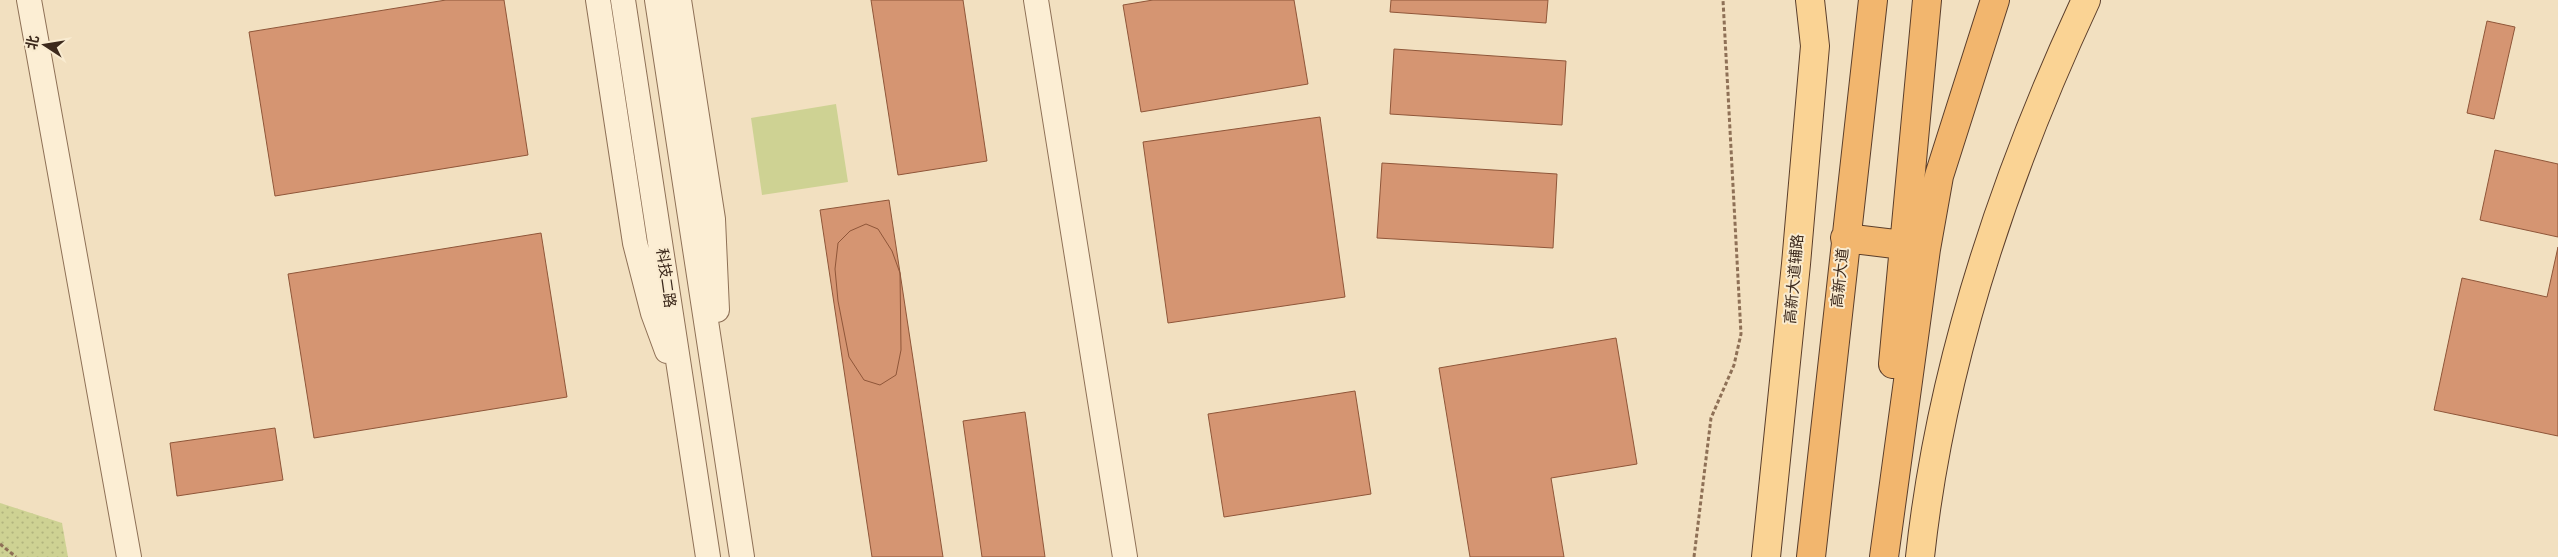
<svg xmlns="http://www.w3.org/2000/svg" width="2558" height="557" font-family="'Libre Baskerville','Noto Sans SC',serif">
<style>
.green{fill:url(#green-dots)}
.pitch{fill:#ced293}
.building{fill:#d59572;stroke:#8f5639}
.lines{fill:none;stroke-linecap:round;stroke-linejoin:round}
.tertiary-casing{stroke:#8e7056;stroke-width:26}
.primary-casing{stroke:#5b3e2b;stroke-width:30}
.trunk-casing{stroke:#5b3e2b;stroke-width:30}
.path{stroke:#8e7056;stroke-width:3;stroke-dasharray:4 2.5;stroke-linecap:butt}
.tertiary{stroke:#fceed4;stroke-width:24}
.primary{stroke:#fad394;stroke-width:28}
.trunk{stroke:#f2b66e;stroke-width:28}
.labels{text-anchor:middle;stroke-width:4;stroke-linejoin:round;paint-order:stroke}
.street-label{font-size:15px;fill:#3c291c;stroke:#f9ebd0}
</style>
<defs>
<pattern id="green-dots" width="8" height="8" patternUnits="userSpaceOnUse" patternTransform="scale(1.25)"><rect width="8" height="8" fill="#ced293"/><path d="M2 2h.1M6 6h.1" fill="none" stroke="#b2b47e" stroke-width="1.8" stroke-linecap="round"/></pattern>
</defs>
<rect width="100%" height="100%" fill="#f2e0c0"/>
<path class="green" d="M0 503 62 523 68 557H0Z"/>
<path class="pitch" d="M836 104 848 182 762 195 751 118Z"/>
<path class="building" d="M446 0H504L528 155 275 196 249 32Z
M871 0H963L987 161 898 175Z
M1153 0H1294L1308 84 1141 112 1123 5Z
M1391 0H1548L1546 23 1390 12Z
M2487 21 2515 27 2494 119 2467 113Z
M1394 49 1566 61 1562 125 1390 114Z
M1320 117 1345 297 1168 323 1143 142Z
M2495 150 2558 164V237L2480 220Z
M1382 163 1557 174 1553 248 1377 238Z
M889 200 943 557H872L820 210Z
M866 224 878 229 892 251 900 273 901 350 896 375 880 385 864 380 849 357 838 301 835 269 838 243 850 231Z
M541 233 567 397 314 438 288 274Z
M2558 247V436L2434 410 2462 278 2547 297Z
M1616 338 1637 464 1551 478 1564 557H1470L1439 368Z
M1355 391 1371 494 1224 517 1208 414Z
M1025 412 1045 557H982L963 421Z
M275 428 283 480 177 496 170 443Z"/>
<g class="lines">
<g class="tertiary-casing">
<path id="tertiary" d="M29 0 129 557
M598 0 635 243 653 313 667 351
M623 0 708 557
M657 0 742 557
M679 0 713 219 717 310
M1036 0 1125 557"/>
</g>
<g class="primary-casing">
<path id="primary" d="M1766 557 1796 264 1815 46 1810 0
M1920 557C1941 363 2004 176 2086 0"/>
</g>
<g class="trunk-casing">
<path id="trunk" d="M1845 238 1903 245
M1893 364 1927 0
M1811 557 1873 0
M1884 557 1926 249 1939 176 1995 0"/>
</g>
<path class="path" d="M0 544 16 557
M1694 557 1711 418 1734 365 1741 334 1723 0"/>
<use href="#tertiary" class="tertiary"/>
<use href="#primary" class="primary"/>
<use href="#trunk" class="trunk"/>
</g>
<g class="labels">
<g class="street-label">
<text transform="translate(666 278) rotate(82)" y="5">科技二路</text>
<text transform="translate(1840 278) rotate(-84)" y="5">高新大道</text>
<text transform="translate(1794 279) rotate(-85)" y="5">高新大道辅路</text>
</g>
</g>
<g transform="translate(45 45) rotate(282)" stroke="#f9ebd0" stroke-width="4" paint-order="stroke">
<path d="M0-4L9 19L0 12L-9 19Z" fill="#3c291c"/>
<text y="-8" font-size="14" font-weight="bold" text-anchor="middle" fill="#3c291c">北</text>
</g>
</svg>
